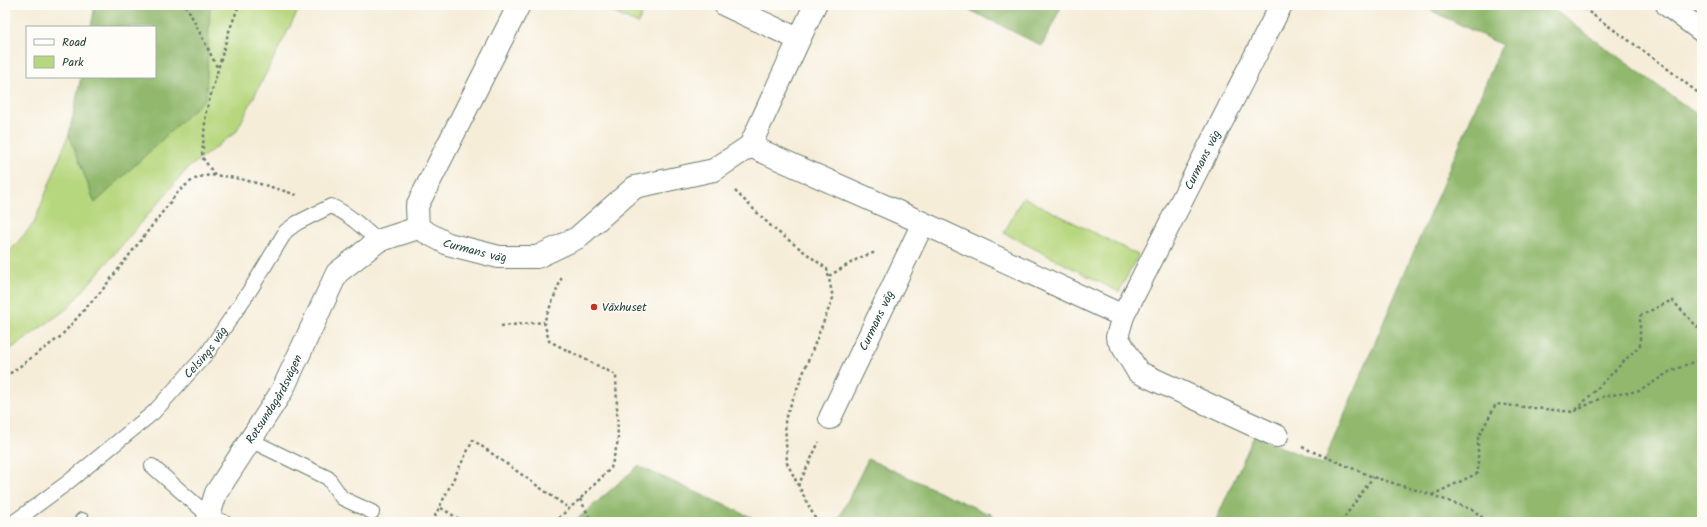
<svg xmlns="http://www.w3.org/2000/svg" width="1707" height="527" font-family="Kalam,sans-serif">
<style>
.green{fill:#b7d77e;stroke:#6b8a59}
.forest{fill:#91b86d;stroke:#587a50}
.lines{fill:none;stroke-linecap:round;stroke-linejoin:round}
.service-casing{stroke:#6a7b6e;stroke-width:16}
.minor-casing{stroke:#6a7b6e;stroke-width:24}
.path{stroke:#6a7b6e;stroke-width:2.5;stroke-dasharray:3 3;stroke-linecap:butt}
.service{stroke:#fff;stroke-width:14}
.minor{stroke:#fff;stroke-width:22}
.poi-dot{fill:#c8321e;stroke:#fdfcf7;stroke-width:1.5}
.labels{text-anchor:middle;stroke-width:3;stroke-linejoin:round;paint-order:stroke}
.street-label{font-size:12px;fill:#1f3d34;stroke:#fdfcf7}
.poi-label{font-size:12px;fill:#1f3d34;stroke:#fdfcf7;text-anchor:start}
</style>
<rect width="100%" height="100%" fill="#fdfcf7"/>
<filter id="ink" filterUnits="userSpaceOnUse"><feTurbulence type="fractalNoise" baseFrequency=".025" numOctaves="2"/><feDisplacementMap in="SourceGraphic" scale="8" xChannelSelector="R" yChannelSelector="G"/><feConvolveMatrix kernelMatrix="1 2 1 2 8 2 1 2 1" color-interpolation-filters="sRGB"/></filter>
<filter id="wash" filterUnits="userSpaceOnUse"><feTurbulence type="fractalNoise" baseFrequency=".012" numOctaves="4" result="noise"/><feDisplacementMap in="SourceGraphic" scale="16" xChannelSelector="R" yChannelSelector="G"/><feGaussianBlur stdDeviation="0.9" result="paint"/><feColorMatrix in="noise" values="0 0 0 0 0 0 0 0 0 0 0 0 0 0 0 0 0 1.4 0 .05"/><feComposite in="paint" operator="in"/></filter>
<g filter="url(#wash)">
<rect width="100%" height="100%" fill="#f6edd9"/>
<path class="green" d="M210 5H301L236 132 188 168 68 308 5 353V257L34 223 69 134 95 203 205 98Z
M597 5H646L638 24Z
M1023 197 1138 255 1119 292 1004 233Z"/>
<path class="forest" d="M95 5H210L206 98 95 203 69 134 81 77H155V27H91Z
M960 5H1062L1042 46Z
M1420 5H1547L1702 118V522H1215L1254 436 1323 464 1502 45Z
M868 459 991 515 1008 522H837Z
M638 466 762 522H574Z"/>
</g>
<g filter="url(#ink)">
<g class="lines">
<g class="service-casing">
<g id="service">
<path d="M250 440 328 478 342 498 372 512"/>
<path d="M152 466 209 516 224 522"/>
<path d="M82 520 84 522"/>
<path id="s1" d="M14 522 67 483 154 412 208 352 252 287 286 231 297 223 331 206C349 214 363 228 378 241"/>
</g>
</g>
<g class="minor-casing">
<g id="minor">
<path id="s2" d="M519 5 417 206 418 228 448 244 499 257H537L577 238 635 187 714 170 750 146 815 5"/>
<path d="M725 5 798 39"/>
<path d="M1667 5 1702 31"/>
<path id="s3" d="M750 146 923 223 1123 316 1281 5"/>
<path d="M1123 316 1117 337 1138 372 1277 436"/>
<path id="s4" d="M830 418 923 223"/>
<path id="s5" d="M207 522 216 493 282 391 337 273 378 241 418 228"/>
</g>
</g>
<path class="path" d="M186 5 218 69
M1579 5 1659 62 1702 96
M215 175 202 157 206 112 228 34 239 5
M735 191 774 229 827 269 833 298 785 419 787 463 817 522
M829 276 859 258 876 252
M501 326 544 322
M5 377 60 337 103 289 178 192C186 185 193 178 204 176 225 172 275 188 297 195
M1576 410 1640 345V316L1672 300 1702 332
M1302 447 1373 477 1432 495 1473 510 1488 522
M798 486 819 442
M1432 495 1478 473V438L1496 404 1573 412 1605 396 1640 391 1669 372 1702 358
M580 499 592 522
M441 508 464 522
M432 522 473 440 570 509
M554 522 580 499 611 468 618 441 616 375 549 341 544 322 562 277
M990 522 991 515
M1341 522 1373 477"/>
<use href="#service" class="service"/>
<use href="#minor" class="minor"/>
</g>
</g>
<circle class="poi-dot" cx="594" cy="307" r="4"/>
<g class="labels">
<g class="street-label">
<text dy="4" stroke="none"><textPath href="#s3" startOffset="585">Curmans väg</textPath></text>
<text dy="4" stroke="none"><textPath href="#s2" startOffset="309">Curmans väg</textPath></text>
<text dy="4" stroke="none"><textPath href="#s4" startOffset="108">Curmans väg</textPath></text>
<text dy="4" stroke="none"><textPath href="#s1" startOffset="257">Celsings väg</textPath></text>
<text dy="4" stroke="none"><textPath href="#s5" startOffset="141">Rotsundagårdsvägen</textPath></text>
</g>
<g class="poi-label">
<text x="602" y="311">Växhuset</text>
</g>
</g>
<rect width="1707" height="527" fill="none" stroke="#fdfcf7" stroke-width="20"/>
<rect x="26" y="26" width="130" height="52" fill="#fdfcf7" stroke="#a4b0a9"/>
<rect x="34" y="39" width="20" height="6" fill="#ffffff" stroke="#a4b0a9"/>
<text x="62" y="46" font-size="12" fill="#1f3d34">Road</text>
<rect x="34" y="56" width="20" height="12" fill="#b7d77e" stroke="#a4b0a9"/>
<text x="62" y="66" font-size="12" fill="#1f3d34">Park</text>
</svg>
